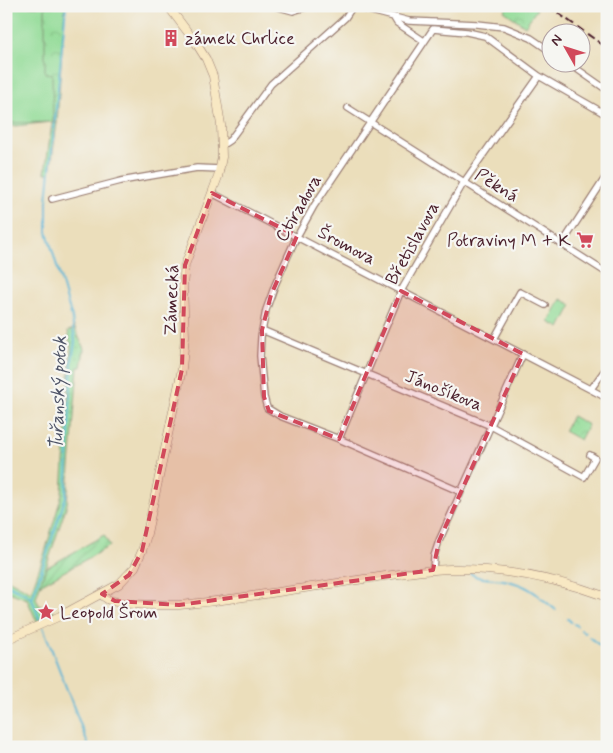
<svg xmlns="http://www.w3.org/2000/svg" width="613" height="753" font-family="Mynerve,sans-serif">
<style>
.grass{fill:url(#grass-dots);stroke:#6e7d60}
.park{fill:url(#park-crowns);stroke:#6e7d60}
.garden{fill:url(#garden-furrows);stroke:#6e7d60}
.pitch{fill:#92db96;stroke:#6e7d60}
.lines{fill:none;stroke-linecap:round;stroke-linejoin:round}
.stream{stroke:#58b5d6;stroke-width:2}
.street-casing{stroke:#9a7e73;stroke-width:8}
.secondary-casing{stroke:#9a7e73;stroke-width:9}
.street{stroke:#fff;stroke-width:5.5}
.secondary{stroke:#f8e8c3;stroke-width:8}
.rail{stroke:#4a1f2b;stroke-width:2;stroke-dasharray:8 4;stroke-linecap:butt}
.marked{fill:#d1495b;fill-opacity:0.2;stroke:#d1495b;stroke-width:4;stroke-dasharray:10 6;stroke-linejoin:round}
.labels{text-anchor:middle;stroke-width:4.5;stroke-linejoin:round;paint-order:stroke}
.poi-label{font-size:18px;fill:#4a1f2b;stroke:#f6f6f2;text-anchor:start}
.street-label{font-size:18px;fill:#4a1f2b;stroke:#f6f6f2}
.water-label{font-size:19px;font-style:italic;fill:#4f5467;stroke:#f6f6f2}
</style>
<defs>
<pattern id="grass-dots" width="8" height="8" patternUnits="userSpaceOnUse" patternTransform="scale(1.25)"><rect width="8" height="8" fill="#92db96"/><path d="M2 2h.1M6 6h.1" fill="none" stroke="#7fbc81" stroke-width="1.8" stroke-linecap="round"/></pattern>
<pattern id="park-crowns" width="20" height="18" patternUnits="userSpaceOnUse" patternTransform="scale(1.25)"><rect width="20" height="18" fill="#92db96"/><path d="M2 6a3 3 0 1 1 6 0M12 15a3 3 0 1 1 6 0" fill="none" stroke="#7fbc81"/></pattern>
<pattern id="garden-furrows" width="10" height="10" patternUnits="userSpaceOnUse" patternTransform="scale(1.25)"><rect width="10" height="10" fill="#92db96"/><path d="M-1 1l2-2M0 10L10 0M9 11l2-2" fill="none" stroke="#7fbc81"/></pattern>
</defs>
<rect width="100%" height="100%" fill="#f6f6f2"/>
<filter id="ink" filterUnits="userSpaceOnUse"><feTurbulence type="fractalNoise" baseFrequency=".02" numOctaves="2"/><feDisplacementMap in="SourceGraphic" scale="10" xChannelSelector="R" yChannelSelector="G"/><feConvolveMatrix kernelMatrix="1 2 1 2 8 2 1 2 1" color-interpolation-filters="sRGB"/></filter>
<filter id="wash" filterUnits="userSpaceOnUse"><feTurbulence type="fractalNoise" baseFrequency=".0096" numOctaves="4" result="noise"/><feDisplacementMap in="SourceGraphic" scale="20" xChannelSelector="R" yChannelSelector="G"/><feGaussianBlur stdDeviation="1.12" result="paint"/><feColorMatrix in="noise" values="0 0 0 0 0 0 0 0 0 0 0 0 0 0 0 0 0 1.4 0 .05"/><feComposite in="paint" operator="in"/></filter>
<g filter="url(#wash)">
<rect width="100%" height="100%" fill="#ebdebb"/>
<path class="grass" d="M52 123H57L50 173H45Z
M74 326 84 349 81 367H78L67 504 36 598 39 605 55 612 37 622 27 599 6 591V578L31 592 45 552 62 494 71 348 68 331 74 329Z"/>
<path class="park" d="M6 6H65L57 123 51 122 6 127Z
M507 6H533L537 9 525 26 504 11Z
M572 416 588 425 580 440 564 431Z"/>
<path class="garden" d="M104 535 110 546 40 585 46 568Z"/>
<path class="pitch" d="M6 6H45V73L52 74 53 122 6 123Z
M561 299 572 305 560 328 549 322Z"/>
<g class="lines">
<path class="stream" d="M470 573C478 579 485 578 494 579 510 580 527 586 539 596
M6 584 26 594 32 599 41 623
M541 598 556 610
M32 599 66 496 72 360 75 342 72 318 47 232V201L66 6
M568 619 571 622
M574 624 577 626
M43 627 89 747
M581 630 585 633
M589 637 603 648"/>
</g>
</g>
<g filter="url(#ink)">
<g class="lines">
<g class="street-casing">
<path id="street" d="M275 6 293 11 309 6
M352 6 409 21 477 24 504 27 531 38 550 51
M394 18 397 23 424 41
M567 62 607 90
M348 108 607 273
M221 146 230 140 271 84 345 18 353 6
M212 193 607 398
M52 199 121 181 197 168 220 169
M562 244 607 175
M262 330 491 426 584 477 595 458 590 455
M494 339 520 292 545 305
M591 389 607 367
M339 439 401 291 464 182 539 76
M461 492 339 439 280 416 267 408 264 397 260 356 261 337 266 310 275 285 295 240 314 206 433 29 467 32 485 36 539 76 607 115
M433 570 434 556 439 541 523 354"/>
</g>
<g class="secondary-casing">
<path id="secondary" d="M102 594C103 596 105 598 107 599 119 606 165 605 179 605 241 599 302 588 364 579 392 575 421 570 451 569 504 568 556 578 607 597
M6 640 60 616 119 584 135 567 142 551 146 538 182 369 185 336 183 286 185 265 218 177 222 157 221 125 213 76 206 59 196 43 168 6"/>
</g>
<use href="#street" class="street"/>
<use href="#secondary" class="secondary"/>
<path class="rail" d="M548 6 607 48"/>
</g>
</g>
<path class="marked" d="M212 193 297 236 271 295 262 330 264 397 269 411 339 439 401 291 523 354 439 541 433 570 179 605 115 601 102 594 129 575 142 551 182 369 185 265Z"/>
<defs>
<g id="building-bare" transform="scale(1.35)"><path d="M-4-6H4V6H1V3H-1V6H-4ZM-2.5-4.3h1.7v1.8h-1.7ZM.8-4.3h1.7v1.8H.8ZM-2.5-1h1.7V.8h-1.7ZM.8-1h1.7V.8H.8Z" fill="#d1495b" stroke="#f6f6f2" stroke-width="2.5" paint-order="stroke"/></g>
<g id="supermarket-bare" transform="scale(1.35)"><path d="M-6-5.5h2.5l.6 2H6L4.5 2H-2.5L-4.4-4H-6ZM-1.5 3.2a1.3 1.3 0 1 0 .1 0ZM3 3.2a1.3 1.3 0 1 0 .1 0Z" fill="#d1495b" stroke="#f6f6f2" stroke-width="2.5" paint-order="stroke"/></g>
<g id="sight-bare" transform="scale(1.35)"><path d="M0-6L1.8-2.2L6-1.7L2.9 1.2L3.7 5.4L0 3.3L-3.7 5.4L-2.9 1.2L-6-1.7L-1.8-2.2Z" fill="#d1495b" stroke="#f6f6f2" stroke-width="2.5" paint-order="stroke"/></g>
</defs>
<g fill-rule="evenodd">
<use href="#building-bare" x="171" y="38"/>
<use href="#supermarket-bare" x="585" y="240"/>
<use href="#sight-bare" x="46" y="612"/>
</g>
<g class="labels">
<g class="poi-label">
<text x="185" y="44">zámek Chrlice</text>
<text x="571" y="246" text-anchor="end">Potraviny M + K</text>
<text x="60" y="618">Leopold Šrom</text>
</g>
<g class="street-label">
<text transform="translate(497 185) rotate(32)" y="6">Pěkná</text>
<text transform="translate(298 208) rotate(-60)" y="6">Ctiradova</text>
<text transform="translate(412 243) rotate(-61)" y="6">Břetislavova</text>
<text transform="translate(347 245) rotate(28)" y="6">Šromova</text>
<text transform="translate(171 300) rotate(-88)" y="6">Zámecká</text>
<text transform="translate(444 390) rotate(22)" y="6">Jánošíkova</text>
</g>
<g class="water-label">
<text transform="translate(57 393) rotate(-88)" y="7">Tuřanský potok</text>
</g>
</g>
<rect width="613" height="753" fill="none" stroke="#f6f6f2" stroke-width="25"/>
<g transform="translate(566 48) rotate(309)"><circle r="24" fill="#f6f6f2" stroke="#b1a0a2"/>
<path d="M0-4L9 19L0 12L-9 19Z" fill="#d1495b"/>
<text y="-8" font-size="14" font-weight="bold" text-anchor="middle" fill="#4a1f2b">N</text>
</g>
</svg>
